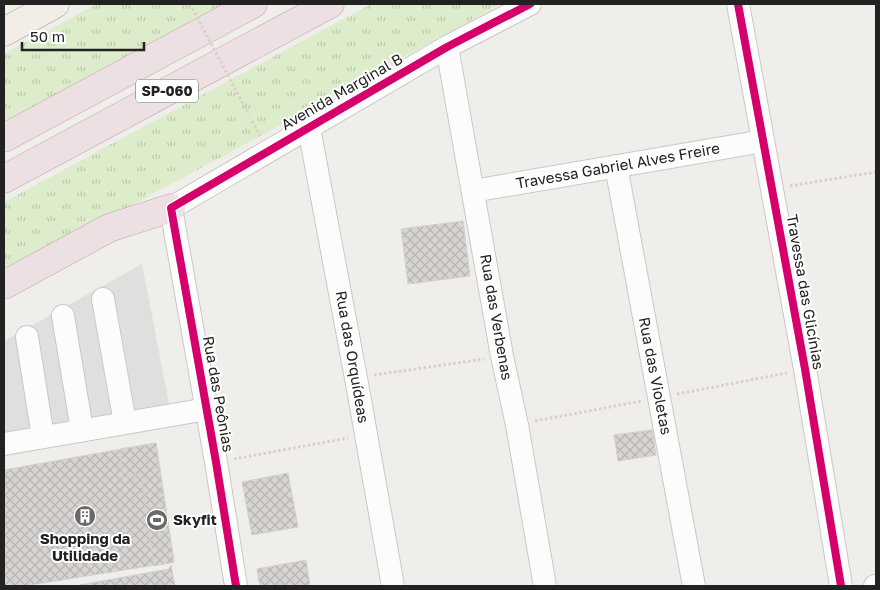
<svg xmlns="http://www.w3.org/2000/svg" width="880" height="590" font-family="'Golos Text',sans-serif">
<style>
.grass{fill:url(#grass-tufts)}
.parking{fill:#e0dfde}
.building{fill:url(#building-cross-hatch);stroke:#d3d0cc}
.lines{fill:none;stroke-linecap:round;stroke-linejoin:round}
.minor-casing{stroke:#c9c8c7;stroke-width:24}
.major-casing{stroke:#a79c86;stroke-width:29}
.highway-casing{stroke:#c5a2ac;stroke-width:29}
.path{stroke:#dccecd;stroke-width:3;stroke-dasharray:2.5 2.5;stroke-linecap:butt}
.minor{stroke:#fdfcfc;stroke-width:22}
.major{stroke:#f3ede7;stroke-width:28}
.highway{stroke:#ece0e2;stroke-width:28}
.path-bridge{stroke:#dccecd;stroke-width:3;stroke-dasharray:2.5 2.5;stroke-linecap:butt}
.cycleway-casing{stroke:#fff;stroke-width:11}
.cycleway{stroke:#d6006c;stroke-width:8}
.labels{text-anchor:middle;stroke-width:4;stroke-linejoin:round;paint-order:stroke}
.shield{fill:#fff;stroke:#646464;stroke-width:1}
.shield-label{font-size:14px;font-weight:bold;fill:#222}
.street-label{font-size:15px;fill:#222;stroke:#fff}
.poi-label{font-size:15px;font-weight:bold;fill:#222;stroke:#fff;text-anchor:start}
</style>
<defs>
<pattern id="grass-tufts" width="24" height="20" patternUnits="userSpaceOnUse" patternTransform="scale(1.25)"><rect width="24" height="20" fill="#ddeccb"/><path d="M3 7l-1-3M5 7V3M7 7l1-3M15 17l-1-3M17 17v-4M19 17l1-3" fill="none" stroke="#bdcaae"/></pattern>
<pattern id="building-cross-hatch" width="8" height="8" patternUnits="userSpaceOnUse" patternTransform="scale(1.25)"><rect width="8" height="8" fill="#d7d4d2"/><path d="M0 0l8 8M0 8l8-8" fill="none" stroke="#b8b6b4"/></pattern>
</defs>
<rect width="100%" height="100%" fill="#f0eeeb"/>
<path class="grass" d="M97 4H227L4 123V54Z
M371 4H500L268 132 132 205 4 278V202Z"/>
<path class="parking" d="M142 264 172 419 4 452V341Z"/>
<path class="building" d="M463 221 470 276 408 284 401 229Z
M652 430 656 455 618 461 614 435Z
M156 443 174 562 24 586H4V470Z
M156 443 174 562 154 566 141 474 123 478 120 449Z
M288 473 298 527 252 535 242 482Z
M306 560 310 586H260L257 569Z
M171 565 175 586H74L169 569Z"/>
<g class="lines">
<g class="minor-casing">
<path id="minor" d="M738 4 805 369 841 586
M447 47 502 356 517 425 545 586
M309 128 356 378 393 586
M616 166 694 586
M473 191 763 141
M103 299 125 423
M63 316 82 430
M27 337 43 437
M4 444 207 409
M236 586 216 462 171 208 447 47 530 4
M875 586H876"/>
</g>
<g class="major-casing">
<path id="major" d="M4 32 55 4"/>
</g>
<g class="highway-casing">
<path id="highway" d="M4 138 253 4
M4 179 330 4
M4 285 109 228 171 208"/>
</g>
<path class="path" d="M252 121 260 136
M790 186 876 172
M374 375 484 359
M677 394 787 373
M535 421 642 401
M234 459 348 438"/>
<use href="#minor" class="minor"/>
<use href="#major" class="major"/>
<use href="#highway" class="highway"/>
<path class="path-bridge" d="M190 4 249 115"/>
<g class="cycleway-casing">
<path id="cycleway" d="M738 4 805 369 841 586
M236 586 216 462 171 208 447 47 530 4"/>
</g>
<use href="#cycleway" class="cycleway"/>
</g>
<defs>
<g id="building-disc" transform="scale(1.125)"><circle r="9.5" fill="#6a6968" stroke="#fff"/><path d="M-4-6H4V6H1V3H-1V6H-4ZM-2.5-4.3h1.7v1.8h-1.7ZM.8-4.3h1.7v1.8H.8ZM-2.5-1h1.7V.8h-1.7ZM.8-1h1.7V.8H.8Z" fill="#fff"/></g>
<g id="stadium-disc" transform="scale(1.125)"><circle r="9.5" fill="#6a6968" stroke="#fff"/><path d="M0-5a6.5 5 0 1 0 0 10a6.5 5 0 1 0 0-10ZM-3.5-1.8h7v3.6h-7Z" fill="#fff"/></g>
</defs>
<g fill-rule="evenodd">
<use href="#building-disc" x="85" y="516"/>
<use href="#stadium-disc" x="157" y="520"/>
</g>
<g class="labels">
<rect class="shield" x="136" y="79.5" width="62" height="23" rx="4"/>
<g class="shield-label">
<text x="167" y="96">SP-060</text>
</g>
<g class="street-label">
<text transform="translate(342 92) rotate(-30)" y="5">Avenida Marginal B</text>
<text transform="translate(618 166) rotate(-10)" y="5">Travessa Gabriel Alves Freire</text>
<text transform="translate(805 292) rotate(80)" y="5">Travessa das Glicínias</text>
<text transform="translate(496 317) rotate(80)" y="5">Rua das Verbenas</text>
<text transform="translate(352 357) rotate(80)" y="5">Rua das Orquídeas</text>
<text transform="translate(655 376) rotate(79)" y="5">Rua das Violetas</text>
<text transform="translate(218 394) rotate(80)" y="5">Rua das Peônias</text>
</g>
<g class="poi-label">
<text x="173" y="525">Skyfit</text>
<text x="85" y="544" text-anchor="middle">Shopping da<tspan x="85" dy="17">Utilidade</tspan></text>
</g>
</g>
<rect width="880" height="590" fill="none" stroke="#222222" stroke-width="10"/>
<path d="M22 42v8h122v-8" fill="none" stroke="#222222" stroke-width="2.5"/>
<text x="30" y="42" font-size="15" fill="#222222" stroke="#ffffff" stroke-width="4" paint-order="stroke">50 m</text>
</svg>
